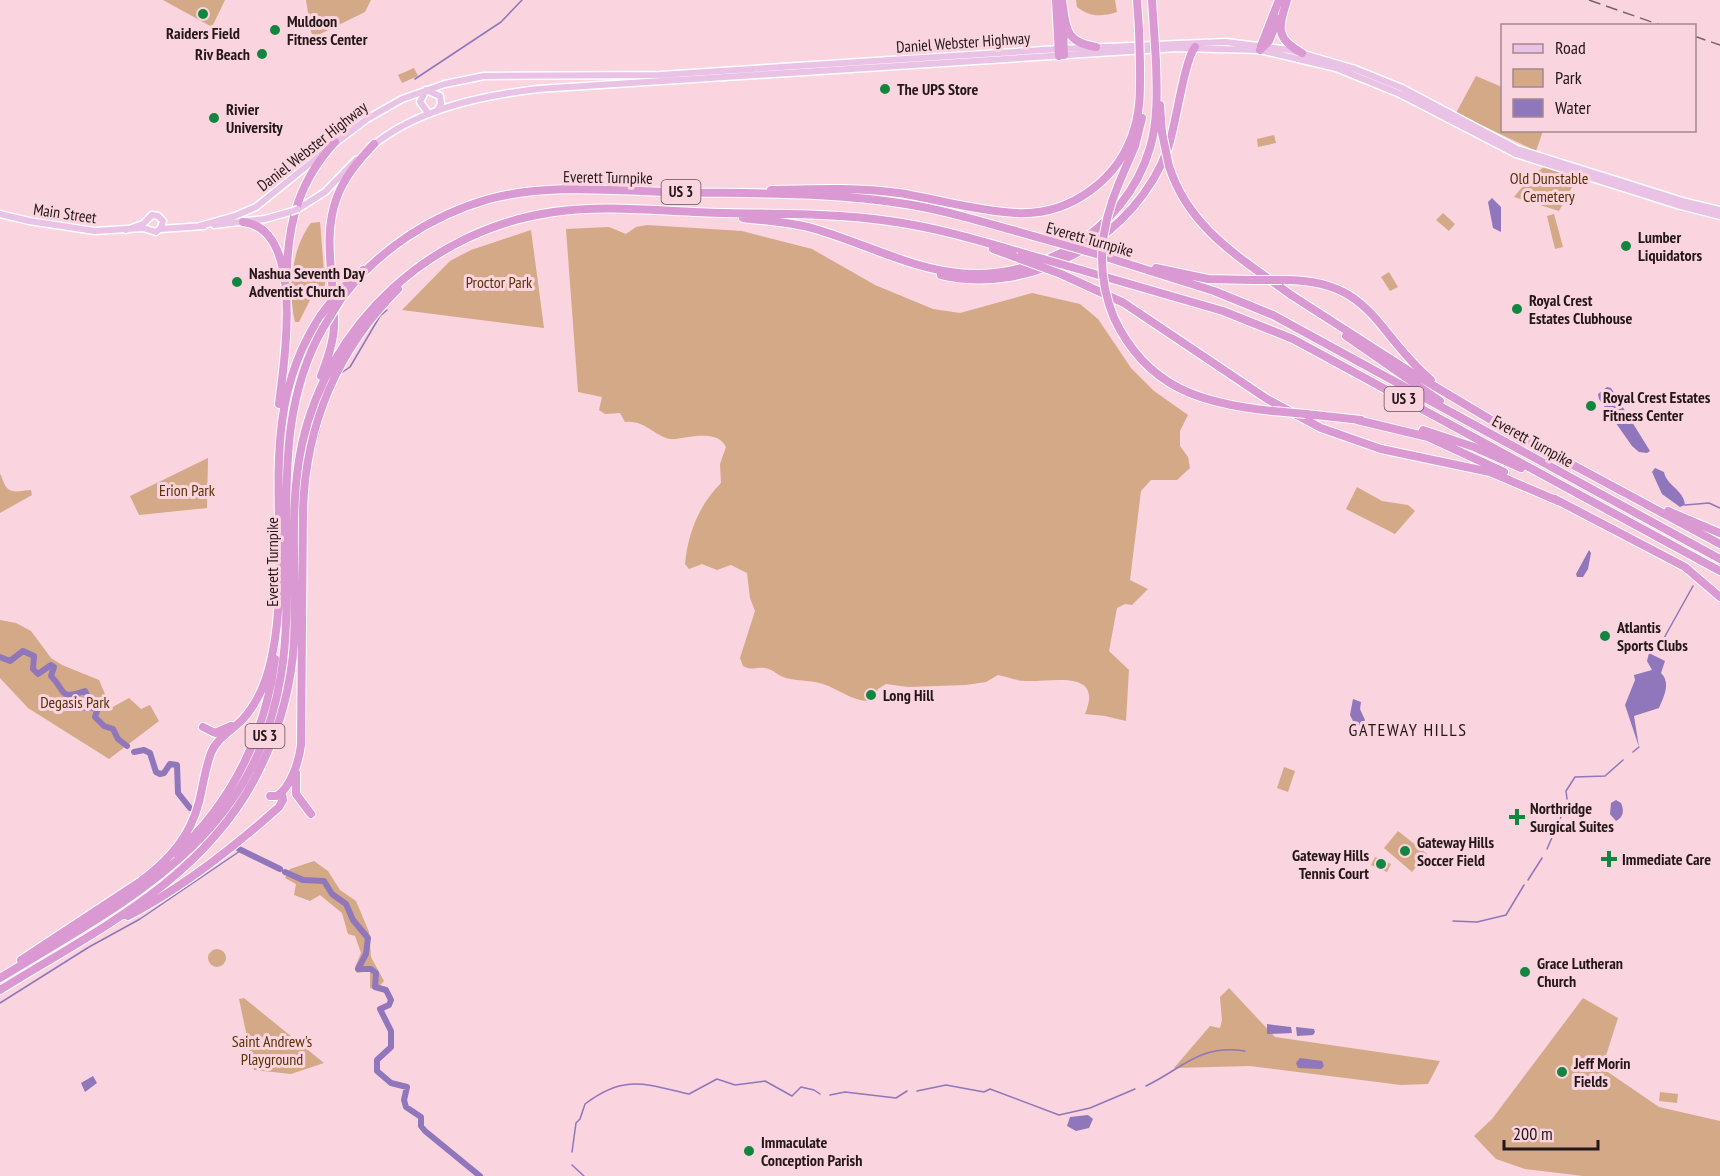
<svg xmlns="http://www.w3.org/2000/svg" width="1720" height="1176" font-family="'PT Sans Narrow',sans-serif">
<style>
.green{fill:#d4a987}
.water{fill:#9076bb}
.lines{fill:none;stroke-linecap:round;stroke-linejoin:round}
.stream{stroke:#9076bb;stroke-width:1.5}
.river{stroke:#9076bb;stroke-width:6}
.major-casing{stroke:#fff;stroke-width:9}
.highway-casing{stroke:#fff;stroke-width:10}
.major{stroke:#e9c2e5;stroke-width:6}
.highway{stroke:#db99d4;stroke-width:8}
.rail{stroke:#796268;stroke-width:1.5;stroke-dasharray:12 6;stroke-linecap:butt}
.major-bridge-casing{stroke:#fff;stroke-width:9;stroke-linecap:butt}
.highway-bridge-casing{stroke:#fff;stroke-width:10;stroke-linecap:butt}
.major-bridge{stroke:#e9c2e5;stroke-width:6}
.highway-bridge{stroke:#db99d4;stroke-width:8}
.poi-dot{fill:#12863f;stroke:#fad4de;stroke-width:2}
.labels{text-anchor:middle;stroke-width:6;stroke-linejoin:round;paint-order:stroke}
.shield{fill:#fad4de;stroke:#645055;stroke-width:1.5}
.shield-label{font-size:15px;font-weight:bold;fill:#24171a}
.poi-label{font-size:16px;font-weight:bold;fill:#24171a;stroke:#fad4de;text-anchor:start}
.street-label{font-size:16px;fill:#24171a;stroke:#fad4de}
.park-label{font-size:16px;fill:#5a3002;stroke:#fad4de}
.neighbourhood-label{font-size:18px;letter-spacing:1.5px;fill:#24171a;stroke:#fad4de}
</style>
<rect width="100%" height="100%" fill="#fad4de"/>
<path class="green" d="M163 0H225L212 27Z
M306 0H371L365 12 314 37 311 32Z
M1076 0H1115L1117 12C1101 17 1090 17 1077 7Z
M414 68 418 76 402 83 398 75Z
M1476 76 1502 87V130L1543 131 1536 151 1456 113Z
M1274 135 1276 143 1258 147 1257 139Z
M1546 166 1578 176 1559 211 1514 197 1532 175Z
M1443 213 1455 224 1449 231 1436 220Z
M1554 214 1563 247 1555 249 1547 216Z
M320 222 325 284 322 291 312 296 299 322H295C288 291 291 249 311 223Z
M647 225 742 231 812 249 875 285 933 309 960 313 1032 293 1080 304 1098 319 1131 368 1154 391 1188 415 1180 431V446L1188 457 1190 468 1177 480H1151L1141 491 1130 580 1148 589 1132 605 1125 604 1117 608 1109 651 1129 670 1126 721 1105 716 1085 714C1104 669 1053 682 1026 681 1017 681 1008 677 998 675L986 682 966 685 908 687 886 684 878 689 870 701C854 702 838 689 823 684 811 680 798 681 786 678 778 676 773 669 765 668 756 667 751 671 743 666L740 658 755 611 750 598 747 573 731 565 717 570 702 564 689 569 685 564C688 533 699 505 721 483L720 464 726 447C718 430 691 437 676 439 657 441 647 419 625 422L620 413 605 414 599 410 602 397 578 392 566 229 609 227 626 234 636 227Z
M531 230 544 328 402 310 450 261 471 250Z
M1389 272 1398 287 1390 291 1381 277Z
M208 458 207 508 139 515 130 496Z
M0 474C2 476 2 480 4 483 9 496 21 490 31 490L32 495 0 513Z
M1357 487 1382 501 1408 505 1415 511 1395 534 1346 509Z
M0 620 16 623 31 631 51 658 62 665 99 680 111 708 129 698 141 709 150 705 159 721 109 759 28 708 0 678Z
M1284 767 1295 771 1288 792 1277 788Z
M1398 831 1427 854 1412 872 1384 848Z
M1375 857 1391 864 1387 872 1371 865Z
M314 861 328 871 340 890 356 901 369 932 371 957 384 981 376 990 370 988V971L357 973 355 967 361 953 355 936 348 934 342 913 320 895 310 901 294 895 296 884 285 878 290 869Z
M208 958a9 9 0 1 1 18 0a9 9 0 1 1-18 0Z
M1229 988 1275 1037 1440 1061 1428 1084 1401 1085 1250 1066 1174 1068 1210 1026 1220 1028 1222 1020 1220 997Z
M244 998 324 1063 291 1074 254 1070 239 999Z
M1583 998 1618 1018 1602 1068 1659 1107 1720 1121V1176H1583L1525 1169 1496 1159 1474 1136 1492 1119Z
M1660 1092 1678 1094 1677 1103 1659 1101Z"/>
<path class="water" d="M1492 198 1501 207V232L1493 228 1488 202Z
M1607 387 1611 388 1650 451 1647 453 1639 452 1632 446 1599 399 1598 394Z
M1655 468 1664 472C1666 485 1684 490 1685 505L1680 507 1662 494 1652 472Z
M1589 550 1591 553 1588 569 1583 577H1577L1576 574Z
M1649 653 1665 661 1661 673C1671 683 1664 696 1659 708L1634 716 1639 747 1625 705 1635 680 1634 675 1652 670 1647 661Z
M1353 699 1361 702 1360 709 1365 720 1361 727 1355 725 1350 715Z
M1616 800 1621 803C1624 810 1624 817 1616 821L1610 814 1611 803Z
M1267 1024 1291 1027 1292 1033 1267 1034Z
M1296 1027 1314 1029 1315 1032 1313 1035 1297 1036Z
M1300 1058 1322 1061 1324 1066 1321 1069 1298 1068 1296 1063Z
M93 1076 97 1083 85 1092 81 1083Z
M1088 1115 1093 1119 1089 1128 1076 1131 1067 1126 1070 1117Z"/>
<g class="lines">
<path class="stream" d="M415 79 501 22 522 0
M341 373 350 367 380 316 387 310
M317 439 322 419
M1685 505 1709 503 1720 508
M1663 647 1664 638 1693 586
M1633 752 1639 747
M1567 799 1566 791 1575 777 1605 776 1623 760
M1547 849 1567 803
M1528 880 1542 858
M1453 921 1477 922 1506 915 1524 885
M0 1003 89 947 140 919 240 851
M1146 1086C1183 1068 1200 1044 1245 1051
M917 1091 946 1085 984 1092 990 1089 1059 1115 1090 1108 1135 1089
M830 1095 845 1092 896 1098 907 1091
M572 1152 576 1123 580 1119 585 1104C624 1074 645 1084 689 1094L717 1079 735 1085 765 1081 792 1096 801 1087 814 1090 820 1094
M572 1165 584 1176"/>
<path class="river" d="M0 657 10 661 23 651 34 656 33 669 38 674 51 665 54 667 51 676C67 692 58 700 85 691L88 697 84 703 85 708H98L95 717 104 726 113 729 118 739 127 746
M134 752 144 750 150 753 156 772 160 774 164 773 170 764 177 765 178 793 190 808
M239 849 280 869
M285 872 303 880 324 881 332 894 346 904 353 920 368 938 366 954 358 969H371L376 973 375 987 386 990 391 1000 389 1005 380 1009 391 1031V1047L377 1060V1071L391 1083 407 1087 404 1100 406 1107 421 1117V1126L425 1131 480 1176"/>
<g class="major-casing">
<path id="major" d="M429 114 420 102 426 90 440 96 441 104 437 111
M334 144 367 119 402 99 445 84 484 76 660 75 1059 49 1226 42 1290 50 1355 69 1402 88 1517 149 1686 202 1720 210
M371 147C417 109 480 96 538 89L1177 48 1260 50 1336 68 1400 94 1516 154 1677 205 1720 216
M298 209 325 192 356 160
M0 214 29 221 95 231 143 228 156 232 161 228 163 221 158 216 152 215 143 224 126 230
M214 225 265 219 290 212
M200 226 235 216 256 207 324 152
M160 229 204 226"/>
</g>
<g class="highway-casing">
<path id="highway" d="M1056 0 1059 56
M1062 0C1066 27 1064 42 1096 47
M1137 0 1139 29
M1152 0 1154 30
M1287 0C1279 27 1274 38 1302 53
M1063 27 1064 55
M1261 46 1279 0
M1260 50 1269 41 1278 19
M1160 105 1162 133
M1169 166C1189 229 1241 258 1291 295
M1119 183 1135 146 1142 118
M771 190C814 189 856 187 899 193 937 199 976 211 1016 213 1070 216 1121 179 1135 126 1141 106 1140 84 1140 63
M743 218C767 221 792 222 815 229 860 242 904 265 950 272 1035 285 1125 232 1150 148 1158 121 1157 91 1156 62
M243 222C306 229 284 362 279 404
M993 249 1015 257
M1093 253 1214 291 1273 315 1720 559
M1071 267 1223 311 1293 339 1720 571
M1156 268 1208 279 1254 280
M287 272C288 221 300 180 335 142
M1061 274 1124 303 1267 399 1321 428 1381 449 1490 472 1558 501
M941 275C1032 297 1137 236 1168 148 1176 125 1184 61 1195 47
M1282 280C1373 279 1374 332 1431 380
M340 290 363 270
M1288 293 1414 374 1508 430 1720 544
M341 299C378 250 430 216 489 199 546 184 607 190 665 192 745 194 827 191 906 204 955 212 1003 228 1051 241
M1114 318C1147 388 1202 404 1273 411
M1346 336 1440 401
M321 376C327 360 333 344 334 327 336 284 321 239 337 197 345 176 359 160 374 144
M1306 414 1361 420
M1357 420 1428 437 1504 472
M1423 430 1474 447 1521 468
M1555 499 1685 567 1720 597
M1668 511 1720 533
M203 727 215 733 231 726
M296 773V794L311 814
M270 796H277C291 787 299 761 301 745L303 509C306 424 338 349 398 289
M177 853C232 802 266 733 275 659
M141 881C169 860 190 837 199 802 203 786 205 769 211 753 216 739 231 731 241 721 259 703 267 680 272 656 296 539 249 422 321 315
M128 916C182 888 233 848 279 807L283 800 282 793
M21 960 144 879
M0 978C129 899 254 841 281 675 289 628 286 578 286 530 286 459 287 391 323 328
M0 990C95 931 199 882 254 780 277 737 291 690 294 642 297 576 288 509 302 444 329 323 431 229 554 212 609 204 666 212 722 213 777 214 834 213 889 221 934 227 978 240 1022 253"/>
</g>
<use href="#major" class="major"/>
<use href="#highway" class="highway"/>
<path class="rail" d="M1589 0 1663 26
M1694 36 1720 45"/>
<g class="major-bridge-casing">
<path id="major-bridge" d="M290 212 298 209"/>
</g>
<g class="highway-bridge-casing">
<path id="highway-bridge" d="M1139 29 1140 63
M1154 30 1156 62
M1162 133 1169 166
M1051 241 1093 253
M1022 253 1071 267
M1015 257 1061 274
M1254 280H1282
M321 315 340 290
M1114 318C1095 272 1100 228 1119 183
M323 328 341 299
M1273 411 1306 414"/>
</g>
<use href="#major-bridge" class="major-bridge"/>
<use href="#highway-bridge" class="highway-bridge"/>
</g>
<g class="poi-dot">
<circle cx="203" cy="14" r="6"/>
<circle cx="275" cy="30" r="6"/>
<circle cx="262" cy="54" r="6"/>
<circle cx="885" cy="89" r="6"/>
<circle cx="214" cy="118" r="6"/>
<circle cx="1626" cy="246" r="6"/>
<circle cx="237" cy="282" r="6"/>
<circle cx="1517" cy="309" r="6"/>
<circle cx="1591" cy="406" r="6"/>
<circle cx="1605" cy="636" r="6"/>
<circle cx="871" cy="695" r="6"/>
<path d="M1514 808h6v6h6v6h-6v6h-6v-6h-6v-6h6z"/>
<circle cx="1405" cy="851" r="6"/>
<path d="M1606 850h6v6h6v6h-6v6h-6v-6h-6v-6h6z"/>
<circle cx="1381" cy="864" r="6"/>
<circle cx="1525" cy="972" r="6"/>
<circle cx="1562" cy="1072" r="6"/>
<circle cx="749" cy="1151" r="6"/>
</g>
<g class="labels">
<g class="shield">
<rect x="661.5" y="180" width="39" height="24" rx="4.5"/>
<rect x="1384.5" y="387" width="39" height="24" rx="4.5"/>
<rect x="245.5" y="724" width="39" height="24" rx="4.5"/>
</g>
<g class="shield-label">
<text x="681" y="197">US 3</text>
<text x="1404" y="404">US 3</text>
<text x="265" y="741">US 3</text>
</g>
<g class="poi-label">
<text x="287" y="27">Muldoon<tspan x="287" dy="18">Fitness Center</tspan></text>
<text x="203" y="39" text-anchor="middle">Raiders Field</text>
<text x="250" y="60" text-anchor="end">Riv Beach</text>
<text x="897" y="95">The UPS Store</text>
<text x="226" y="115">Rivier<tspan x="226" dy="18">University</tspan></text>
<text x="1638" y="243">Lumber<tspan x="1638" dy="18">Liquidators</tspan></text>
<text x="249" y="279">Nashua Seventh Day<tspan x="249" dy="18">Adventist Church</tspan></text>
<text x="1529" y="306">Royal Crest<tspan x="1529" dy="18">Estates Clubhouse</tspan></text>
<text x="1603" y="403">Royal Crest Estates<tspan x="1603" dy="18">Fitness Center</tspan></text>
<text x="1617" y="633">Atlantis<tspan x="1617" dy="18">Sports Clubs</tspan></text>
<text x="883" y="701">Long Hill</text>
<text x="1530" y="814">Northridge<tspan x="1530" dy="18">Surgical Suites</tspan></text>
<text x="1417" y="848">Gateway Hills<tspan x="1417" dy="18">Soccer Field</tspan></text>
<text x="1369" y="861" text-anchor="end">Gateway Hills<tspan x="1369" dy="18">Tennis Court</tspan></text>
<text x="1622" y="865">Immediate Care</text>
<text x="1537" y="969">Grace Lutheran<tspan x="1537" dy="18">Church</tspan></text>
<text x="1574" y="1069">Jeff Morin<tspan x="1574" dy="18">Fields</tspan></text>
<text x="761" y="1148">Immaculate<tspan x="761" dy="18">Conception Parish</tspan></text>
</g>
<g class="street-label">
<text transform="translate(963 42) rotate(-4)" y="6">Daniel Webster Highway</text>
<text transform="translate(312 146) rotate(-38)" y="6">Daniel Webster Highway</text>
<text transform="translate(608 177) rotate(1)" y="6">Everett Turnpike</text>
<text transform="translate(65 213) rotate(8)" y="6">Main Street</text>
<text transform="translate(1090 239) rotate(16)" y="6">Everett Turnpike</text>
<text transform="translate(1533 441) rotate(29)" y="6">Everett Turnpike</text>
<text transform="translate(272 562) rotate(-90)" y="6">Everett Turnpike</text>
</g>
<g class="park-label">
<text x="1549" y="184">Old Dunstable<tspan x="1549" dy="18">Cemetery</tspan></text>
<text x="499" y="288">Proctor Park</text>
<text x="187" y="496">Erion Park</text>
<text x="75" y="708">Degasis Park</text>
<text x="272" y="1047">Saint Andrew's<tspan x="272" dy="18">Playground</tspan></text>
</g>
<g class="neighbourhood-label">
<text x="1408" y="736">GATEWAY HILLS</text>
</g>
</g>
<rect x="1501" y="24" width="195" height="108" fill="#fad4de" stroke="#a48890" stroke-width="1.5"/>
<rect x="1513" y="44" width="30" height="9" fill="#e9c2e5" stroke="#a48890" stroke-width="1.5"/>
<text x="1555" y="54" font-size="18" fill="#24171a">Road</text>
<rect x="1513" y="69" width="30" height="18" fill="#d4a987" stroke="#a48890" stroke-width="1.5"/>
<text x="1555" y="84" font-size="18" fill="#24171a">Park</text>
<rect x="1513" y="99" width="30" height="18" fill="#9076bb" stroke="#a48890" stroke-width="1.5"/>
<text x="1555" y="114" font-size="18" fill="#24171a">Water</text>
<path d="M1504 1140v9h94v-9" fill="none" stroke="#24171a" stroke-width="3"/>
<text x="1513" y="1140" font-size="18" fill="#24171a" stroke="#fad4de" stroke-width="4.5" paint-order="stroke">200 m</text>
</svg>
